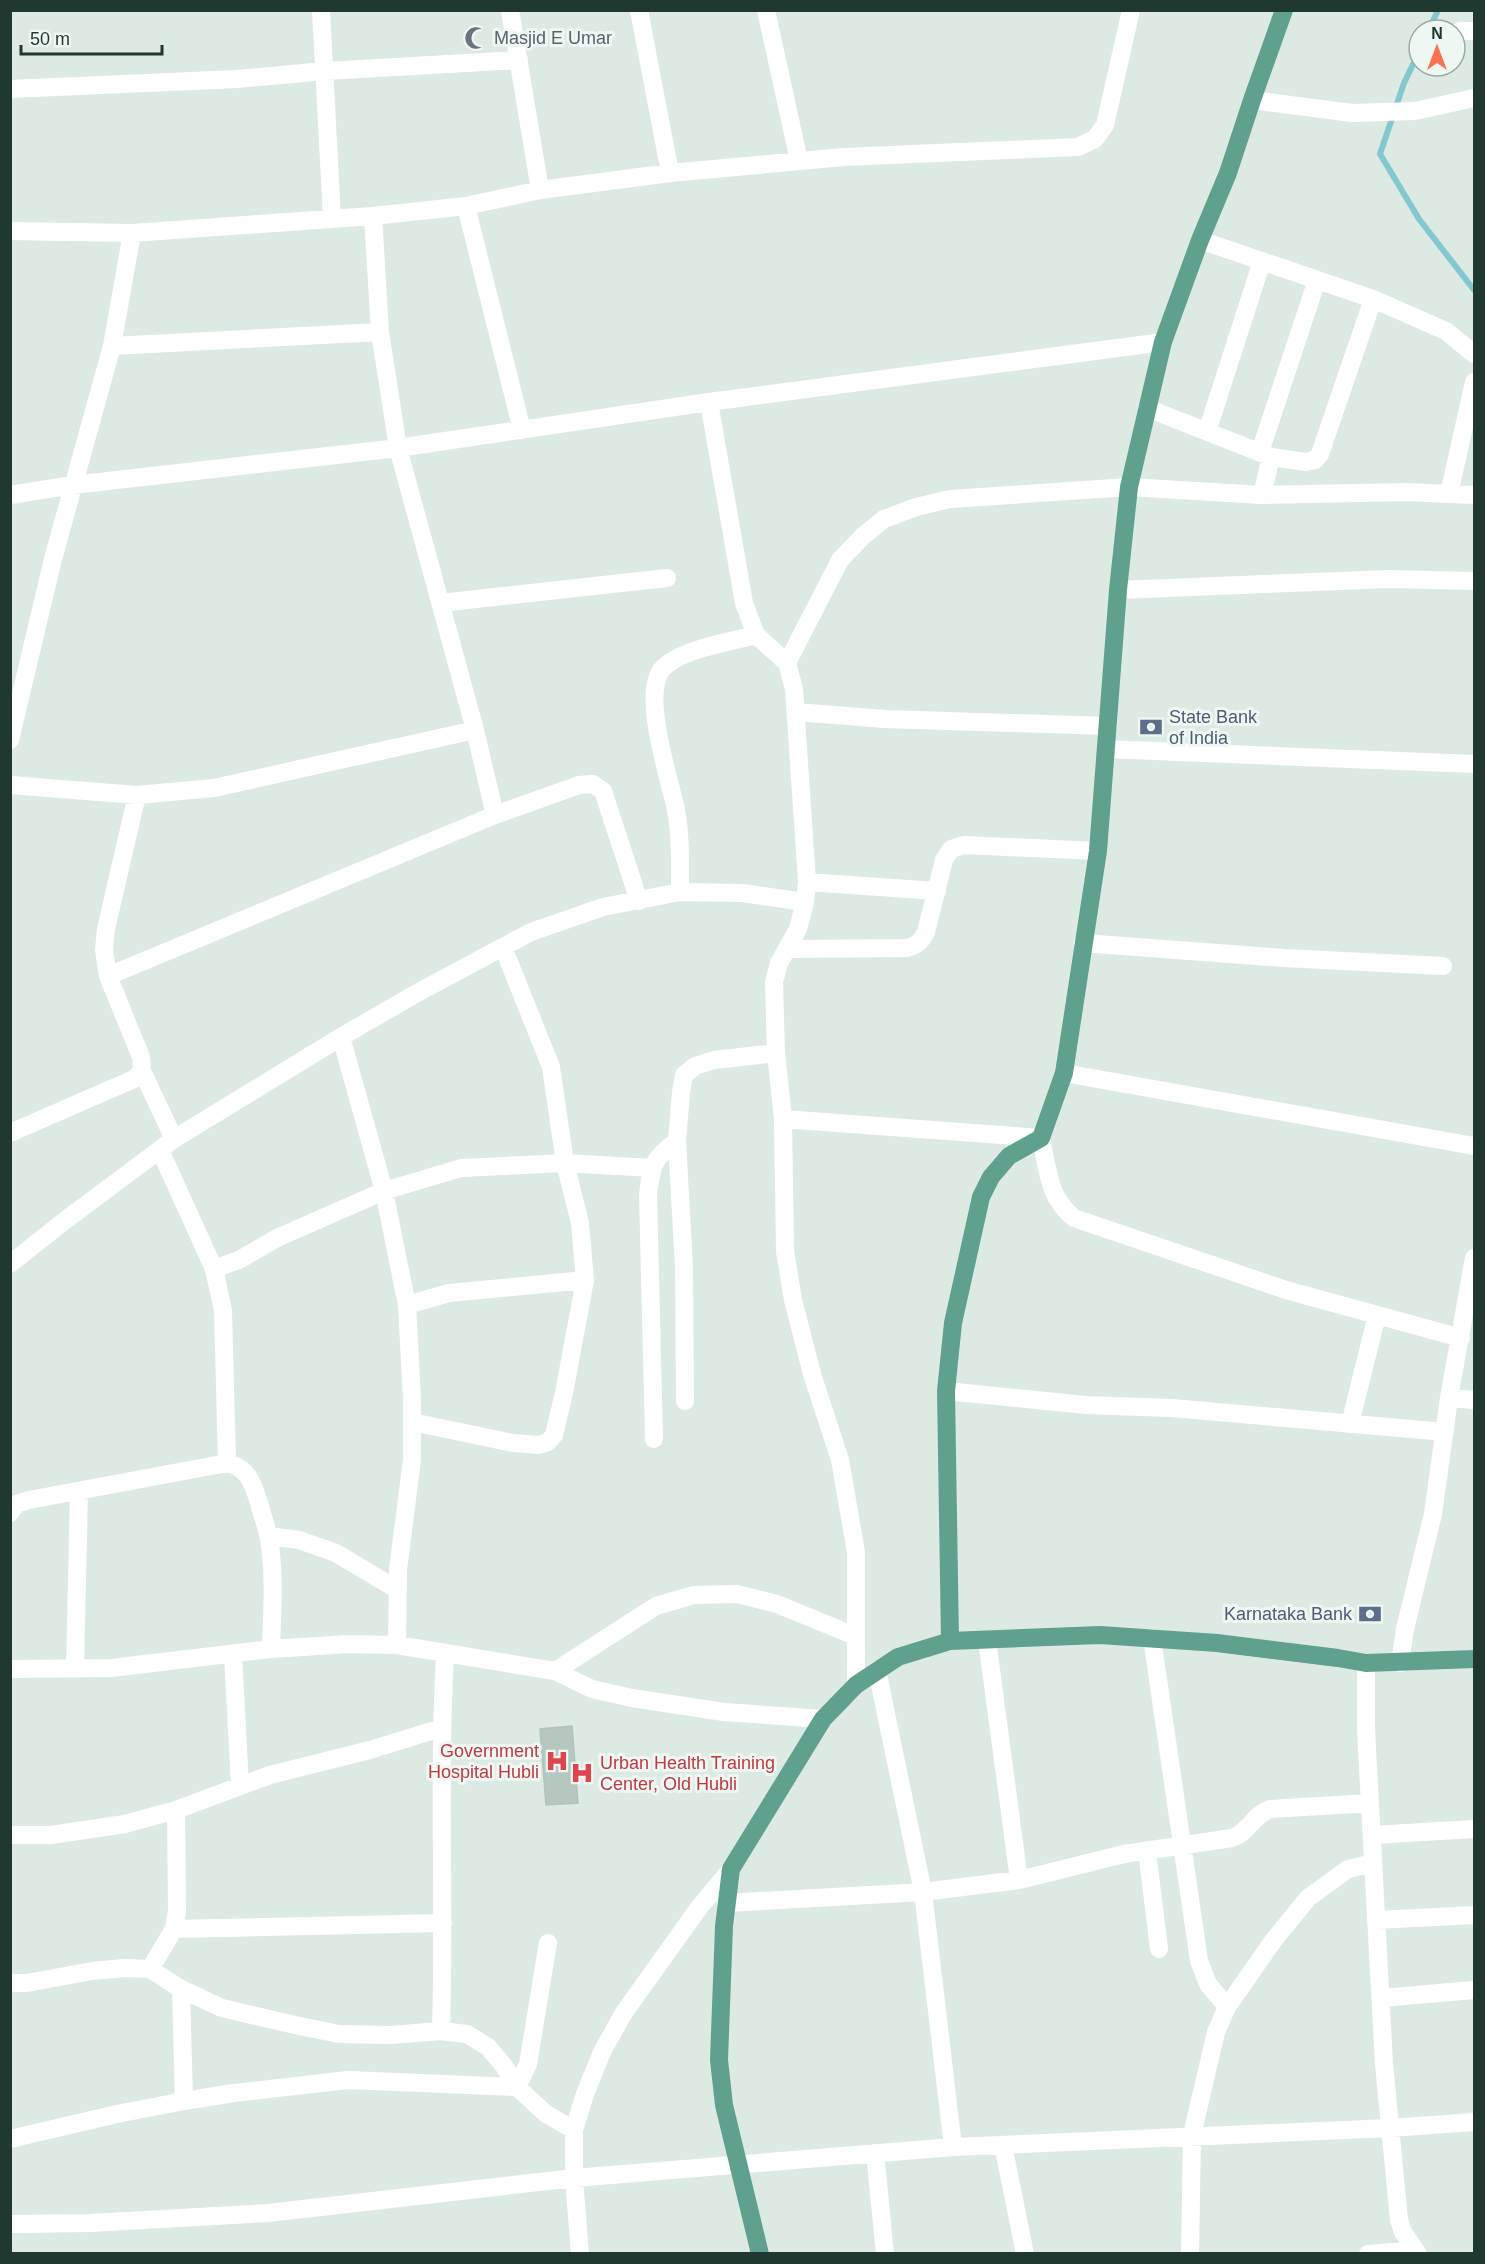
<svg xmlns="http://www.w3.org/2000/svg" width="1485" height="2264" font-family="Arial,sans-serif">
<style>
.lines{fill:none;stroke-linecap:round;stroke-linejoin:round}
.stream{stroke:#83c8d1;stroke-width:6}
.building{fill:#b6c7bf;stroke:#b0c3ba;stroke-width:1.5}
.minor{stroke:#fff;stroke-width:18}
.major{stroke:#60a18e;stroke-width:18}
.labels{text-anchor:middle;stroke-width:6;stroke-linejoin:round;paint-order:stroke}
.worship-label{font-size:18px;fill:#5b616d;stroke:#eef7f2;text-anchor:start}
.service-label{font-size:18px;fill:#4e5e75;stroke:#eef7f2;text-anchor:start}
.health-label{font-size:18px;fill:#be3a42;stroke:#eef7f2;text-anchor:end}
</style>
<rect width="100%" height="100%" fill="#ddeae4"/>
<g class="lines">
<path class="stream" d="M1429 30 1438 10
M1419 52 1404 83 1380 154 1419 219 1474 290"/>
</g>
<path class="building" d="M572 1726 578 1803 546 1805 540 1729Z"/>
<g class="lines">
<path class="minor" d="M321 10 332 218
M510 10 540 190
M639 10 670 173
M766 10 799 161
M1460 31H1474
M10 89 237 79 325 71 519 60
M1252 100 1352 113 1415 111 1474 98
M466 206 522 430
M10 231 132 233 373 216 466 206 540 190 670 173 844 157 1078 147 1095 139 1105 125 1131 10
M132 233 112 346 380 332 373 216
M1200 240 1373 299 1446 331 1474 354
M380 332 398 448 475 730 495 815
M709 402 744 603 756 635 787 663 794 689 807 882 805 902 798 929 779 963 774 982 776 1053 783 1119 785 1251 793 1300 812 1374 840 1460 856 1552V1685
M1147 408 1271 457 1306 462 1315 460 1320 454 1373 299
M1207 432 1262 261
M1260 452 1317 280
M1449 494 1474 382
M10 495 73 485 398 448 709 402 1163 342
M1262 495 1271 457
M1118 590 1389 579 1474 581
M440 603 667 578
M787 663 840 560 863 536 884 519 916 507 950 499 1129 487 1262 495 1407 492 1474 495
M796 712 885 719 1108 726
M10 740 53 559 112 346
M1106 749 1474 764
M10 785 137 795 214 788 475 730
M807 882 937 891
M680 892C680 865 681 837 676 810 670 780 640 692 663 668 681 649 730 642 756 635
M1083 943 1284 958 1443 966
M788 949 907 948C917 945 921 942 926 932L944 860 951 849 964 845 1098 851
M108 976 495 815 579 785 593 784 603 791 639 901
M341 1037 384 1191 407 1305 412 1398V1460L398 1569 397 1645
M142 1071 174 1139
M1064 1073 1474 1146
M783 1119 1041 1138C1048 1170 1048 1197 1074 1218L1286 1290 1461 1338
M10 1133 134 1079 142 1071 141 1057 108 976 104 950 106 929 137 795
M160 1150 214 1269 223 1310 227 1463
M10 1264 63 1222 174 1139 341 1037 417 993 531 932 603 907 680 892 742 893 805 902
M214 1269 239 1260 277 1238 384 1191 461 1168 565 1163 652 1168
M407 1305 449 1293 585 1280
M946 1391 1086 1405 1172 1408 1445 1432
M1449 1398 1474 1400
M685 1401 684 1268 677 1141 681 1092 684 1075 695 1066 714 1060 776 1053
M412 1422 513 1443 539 1445 548 1442 554 1435 564 1393 585 1280 580 1223 565 1163 551 1067 503 947
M1350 1424 1377 1315
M654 1439 648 1194C652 1165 653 1158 677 1141
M10 1513 16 1504 29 1500 227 1463C249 1468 253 1484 259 1503 262 1515 267 1527 269 1539 275 1575 272 1613 271 1649
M269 1536 299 1540 336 1553 398 1590
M1152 1638 1199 1961 1208 1984 1227 2007
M987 1640 1019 1880
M233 1654 240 1786
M1366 1663V1730L1384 2064 1399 2220 1403 2232 1418 2254
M1400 1663 1405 1629 1433 1514 1449 1398 1474 1258
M75 1668 79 1492
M10 1669 111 1668 271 1649 349 1644 397 1645 555 1671 592 1689 632 1698 724 1712 823 1719
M877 1670 923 1892 953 2147
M555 1671 656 1606 694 1595 737 1594 777 1604 855 1636
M10 1835H51L125 1824 176 1810 270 1775 370 1750 441 1728
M1372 1835 1474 1829
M1147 1851 1159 1949
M726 1903 923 1892 1019 1880 1124 1854 1232 1838C1249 1832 1253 1815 1270 1809L1370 1803
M1376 1920 1474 1915
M174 1929 443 1923
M150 1969 174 1929 177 1911 176 1810
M10 1983H27L92 1971 124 1968 150 1969 181 1989 222 2008 295 2025 339 2034 390 2035 441 2031 467 2034 488 2047 504 2066 517 2087 546 2114 574 2130
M181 1989 184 2101
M1381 1998 1474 1990
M441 2031C445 1905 438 1780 445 1654
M10 2139 117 2114 184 2101 234 2093 348 2080 517 2087 528 2064 548 1943
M1003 2145 1025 2254
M875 2153 885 2254
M10 2224 90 2223 268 2213 574 2178 953 2147 1390 2128 1474 2122
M580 2254 574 2178V2130L585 2094 602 2052 623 2014 698 1909 731 1869
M1190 2254 1192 2135 1216 2032 1227 2007 1273 1941 1308 1898 1348 1869 1373 1863
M1368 2254 1414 2250"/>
<path class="major" d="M950 1641 946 1391 953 1323 981 1197 991 1177 1009 1156 1041 1138 1064 1073 1098 851 1118 590 1129 487 1163 342 1200 240 1228 173 1252 100 1284 10
M760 2254 724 2105 719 2060 724 1926 731 1869 823 1719 856 1685 898 1657 950 1641 1100 1635 1217 1643 1338 1658 1366 1663 1474 1659"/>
</g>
<defs>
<g id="mosque-bare" transform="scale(1.8)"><path d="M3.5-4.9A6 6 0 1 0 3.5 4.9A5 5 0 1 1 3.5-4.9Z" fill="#6b7280" stroke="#eef7f2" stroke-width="2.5" paint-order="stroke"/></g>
<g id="bank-bare" transform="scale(1.8)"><path d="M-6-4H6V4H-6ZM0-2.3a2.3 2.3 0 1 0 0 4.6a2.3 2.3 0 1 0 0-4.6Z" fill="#5c6f8a" stroke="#eef7f2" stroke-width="2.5" paint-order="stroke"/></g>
<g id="hospital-bare" transform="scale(1.8)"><path d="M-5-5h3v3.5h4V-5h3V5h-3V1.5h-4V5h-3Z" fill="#e0444e" stroke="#eef7f2" stroke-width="2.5" paint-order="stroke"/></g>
</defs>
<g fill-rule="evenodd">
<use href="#mosque-bare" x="476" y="38"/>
<use href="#bank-bare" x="1151" y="727"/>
<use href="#bank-bare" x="1370" y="1614"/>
<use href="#hospital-bare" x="557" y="1761"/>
<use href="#hospital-bare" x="582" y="1773"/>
</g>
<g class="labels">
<g class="worship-label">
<text x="494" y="44">Masjid E Umar</text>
</g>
<g class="service-label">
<text x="1169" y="723">State Bank<tspan x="1169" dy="21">of India</tspan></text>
<text x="1352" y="1620" text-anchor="end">Karnataka Bank</text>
</g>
<g class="health-label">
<text x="539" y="1757">Government<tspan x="539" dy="21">Hospital Hubli</tspan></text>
<text x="600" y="1769" text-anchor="start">Urban Health Training<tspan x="600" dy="21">Center, Old Hubli</tspan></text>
</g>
</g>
<rect width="1485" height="2264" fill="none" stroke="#1f3931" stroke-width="24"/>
<g transform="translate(1437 48)"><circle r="28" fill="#eef7f2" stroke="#9baba5" stroke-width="1.5"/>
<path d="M0-4.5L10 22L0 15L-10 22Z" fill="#f67250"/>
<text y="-9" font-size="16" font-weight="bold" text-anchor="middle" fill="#1f3931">N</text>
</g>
<path d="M21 45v9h141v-9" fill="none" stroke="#1f3931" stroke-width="3"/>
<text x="30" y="45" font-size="18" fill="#1f3931" stroke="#eef7f2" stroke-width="4.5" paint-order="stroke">50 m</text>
</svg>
